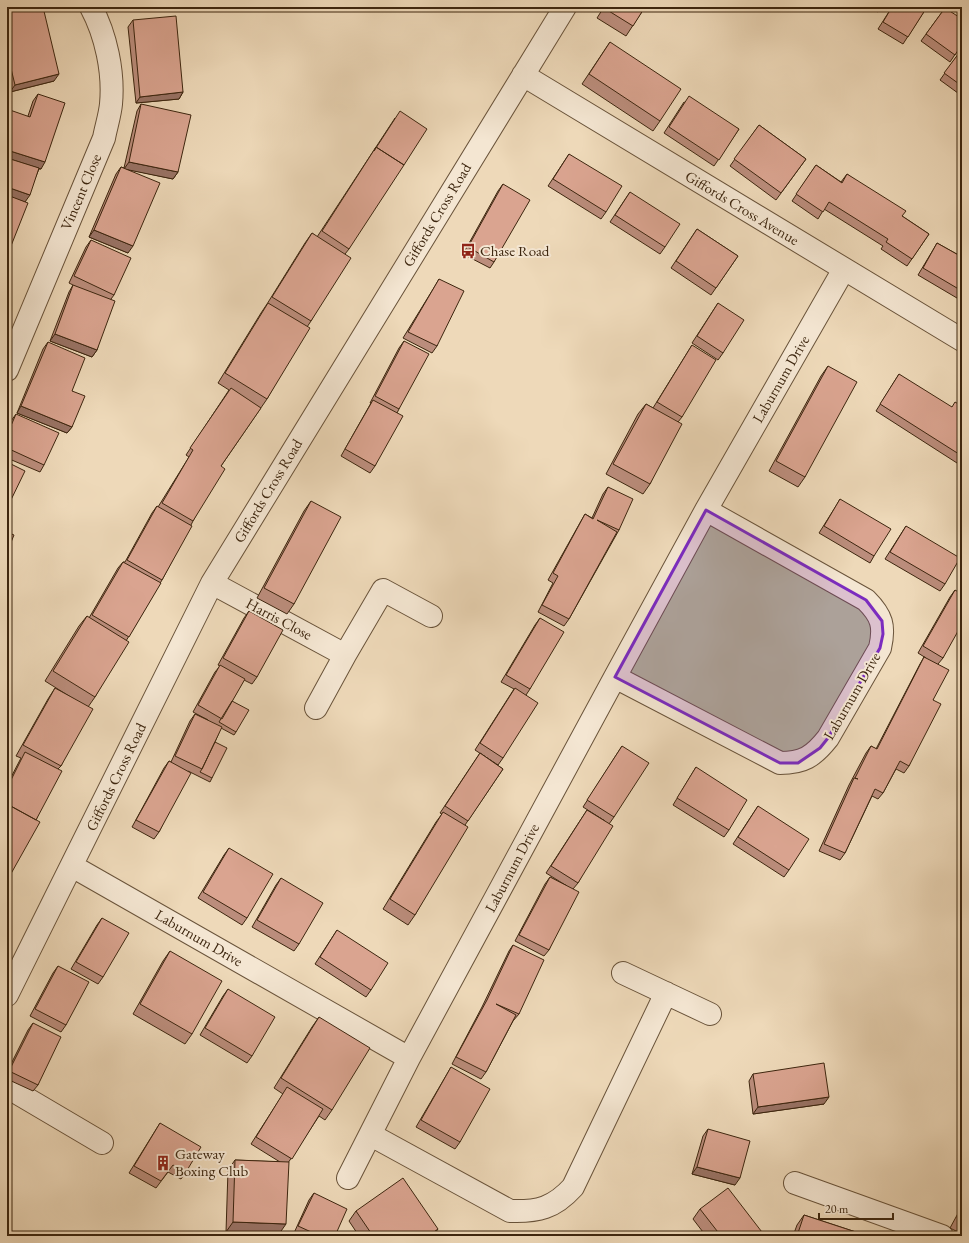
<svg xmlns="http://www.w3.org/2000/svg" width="969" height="1243" font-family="'EB Garamond',serif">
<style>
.green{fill:#b8bf90;stroke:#7a7250}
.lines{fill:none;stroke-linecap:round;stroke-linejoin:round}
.minor-casing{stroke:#69533a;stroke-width:24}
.minor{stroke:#f4e6d2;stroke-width:22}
.wall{fill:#bb8d7c;stroke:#3d260f}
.shaded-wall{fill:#997365;stroke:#3d260f}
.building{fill:#daa490;stroke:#3d260f}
.marked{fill:#7b2cbf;fill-opacity:0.2;stroke:#7b2cbf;stroke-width:3;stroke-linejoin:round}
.labels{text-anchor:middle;stroke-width:4;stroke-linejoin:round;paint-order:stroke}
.street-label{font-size:15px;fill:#3d260f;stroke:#f4e6d2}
.poi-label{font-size:15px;fill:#3d260f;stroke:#f4e6d2;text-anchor:start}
</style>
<rect width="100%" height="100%" fill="#eed9b9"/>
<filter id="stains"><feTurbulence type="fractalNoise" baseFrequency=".005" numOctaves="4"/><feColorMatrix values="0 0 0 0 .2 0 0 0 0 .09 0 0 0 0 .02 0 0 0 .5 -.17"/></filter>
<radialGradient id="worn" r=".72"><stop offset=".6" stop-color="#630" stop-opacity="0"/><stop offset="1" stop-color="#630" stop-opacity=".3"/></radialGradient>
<path class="green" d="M706 510 866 600 880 648 798 763 615 677Z"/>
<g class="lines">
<g class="minor-casing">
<path id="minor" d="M523 75 962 340
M7 370 104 138C106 127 110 115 111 104 114 72 106 35 91 7
M212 583 345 655 383 590 431 616
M615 677 780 763C803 763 813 757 828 738L880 648C885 626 882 616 866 600L706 510
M316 708 345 655
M72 866 409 1058
M623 973 710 1014
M7 995 212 583 565 7
M7 1087 102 1143
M371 1135 510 1211C538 1212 554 1208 573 1187L666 993
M348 1178 409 1058 615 677 706 510 844 269
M795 1183 942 1236"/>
</g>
<use href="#minor" class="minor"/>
</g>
<path class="wall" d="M7 7 54 81 10 92 7 79Z
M604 7H645L626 36 597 18Z
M871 7H882L878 12Z
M892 7H927L903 44 878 29Z
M945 8 962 44 950 62 921 41Z
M133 20 183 92 179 99 136 103 128 27Z
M610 42 660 121 653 131 582 84Z
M962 49V96L940 80Z
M38 94 41 169H39L25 202 15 199 28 116 33 101Z
M684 102 739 129 714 166 664 133Z
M141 104 178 172 173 179 126 169 128 253 89 237 116 174 121 167 124 168 137 111Z
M395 118 349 249 345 254 311 321 307 327 267 399 221 466 193 521 191 525 162 580 126 641 95 697 88 707 61 766 58 769 36 820 7 881V785L21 758 16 756 48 699 55 688 77 701 45 681 79 626 87 616 89 618 118 568 123 562H125L152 513 157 506 158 507 189 457 186 455 229 390 218 383 261 313 267 304 305 243 312 233 317 237Z
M759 125 806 159 776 200 730 166Z
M569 154 606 212 601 219 548 186Z
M816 165 841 182 847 174 902 216 929 234 907 266 881 249 883 246 824 209 818 219 792 201Z
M503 184 494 262 490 268 463 254 498 191Z
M630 192 665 247 660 254 610 222Z
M697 229 738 256 711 295 671 268Z
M91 240 114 295 111 299 97 350 92 357 50 341 69 292 73 285 69 283 86 247Z
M937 243 962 257V301L918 275 933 250Z
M439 279 437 346 432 353 403 338 435 286Z
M718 303 723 353 718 360 692 343Z
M404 341 399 409 397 413 375 466 370 473 341 456 371 403H370L399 348Z
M48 342 72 391V427L67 433 17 413 43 349Z
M692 345 682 417 678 422 650 484 643 494 606 474 638 414 646 404 653 408Z
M828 366 805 477 798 487 769 471 821 376Z
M899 374 962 455 957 463 876 411Z
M16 414 44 465 40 472 7 458V431L11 421Z
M608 487 619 530 569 619 564 626 538 612 553 583 548 580 581 521 585 514 592 518 603 494Z
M840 499 874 556 870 563 819 533 836 506Z
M311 501 294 604 287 614 257 598 304 511Z
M906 526 945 584 940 591 885 559Z
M955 590 943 658 938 664 933 700 909 766 904 773 896 769 883 793 878 799 872 796 845 853 840 860 819 851 849 785 866 753 871 746 876 749 920 664 924 657 926 658 918 653 950 597Z
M249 611 257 677 252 684 244 680 232 701 236 732 234 735 221 728 215 742 212 778 210 782 188 771 159 832 154 839 132 827 164 768 169 761 171 762 190 721 195 714 208 720 193 712 215 672 220 666 218 665 244 618Z
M540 618 530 689 526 695 503 758 498 765 475 750 514 689 501 682 535 625Z
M622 746 614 817 609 824 578 883 573 889 549 950 544 956 515 941 545 884 550 877 567 886 546 873 587 810 605 821 583 807Z
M480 753 503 769 465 825 415 915 408 925 383 909 436 822 442 814 440 813Z
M696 767 729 830 724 837 673 805Z
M758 806 789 870 784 877 733 844Z
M229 848 247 918 242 925 198 898 224 855Z
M281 878 299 944 294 951 252 927 276 885Z
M102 918 103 977 98 984 71 969 97 925Z
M337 930 371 990 366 997 315 964Z
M513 945 519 1014 513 1021 486 1072 481 1079 452 1064 482 1007 509 951Z
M170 951 192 1034 185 1044 133 1014 163 961Z
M58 966 66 1025 61 1032 30 1016 53 973Z
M228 989 252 1056 247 1063 200 1035 223 996Z
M319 1017 332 1110 325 1120 319 1116 288 1163 279 1234 226 1232 228 1170 235 1160 280 1162 251 1144 283 1094 274 1088 312 1027Z
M33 1023 38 1085 33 1091 7 1079V1072L28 1030Z
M451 1067 460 1142 455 1149 416 1127 447 1074Z
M753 1074 824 1104 753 1114 749 1081Z
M160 1123 186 1172 181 1179 168 1172 156 1188 129 1173Z
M708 1129 735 1185 692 1174 703 1136Z
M314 1193 335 1236H301L294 1233 309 1200Z
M962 1206V1234L950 1228Z
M700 1209 765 1236H706L693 1219Z
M356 1211 433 1236H359L349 1221Z
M804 1215 868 1236H793L797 1225Z"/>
<path class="shaded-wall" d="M59 74 54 81 10 92 15 85Z
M183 92 179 99 136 103 140 97Z
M7 150 45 162 41 169 7 158Z
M129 162 178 172 173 179 124 169Z
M7 187 30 195 25 202 7 196Z
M94 230 133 246 128 253 89 237Z
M55 334 97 350 92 357 50 341Z
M21 406 72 427 67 433 17 413Z
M829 1097 824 1104 753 1114 758 1107Z
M697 1167 740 1178 735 1185 692 1174Z
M233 1222 286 1224 279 1234 226 1232Z
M438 1229 433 1236H428Z"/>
<path class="building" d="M7 7H43L59 74 15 85 7 52Z
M605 7H645L633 26 604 8Z
M892 7H927L908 37 883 22Z
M945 8 962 19V44L955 55 926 34Z
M176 16 183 92 140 97 133 20Z
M610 42 681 89 660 121 589 74Z
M962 49V86L944 73Z
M38 94 65 103 45 162 7 150V109L30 117Z
M689 96 739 129 719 160 669 127Z
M141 104 191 115 178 172 129 162Z
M400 111 427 129 404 165 376 147 374 151Z
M759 125 806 159 781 193 734 159Z
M376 147 404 165 349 249 322 231Z
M569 154 622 186 606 212 553 179Z
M7 158 39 168 30 195 7 187Z
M816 165 842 183 847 174 906 211 902 216 929 234 912 259 886 242 888 239 829 202 823 212 796 194Z
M121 167 160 183 133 246 94 230Z
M503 184 530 200 494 262 468 247Z
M630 192 680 224 665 247 615 215Z
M7 195 28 203 7 256Z
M697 229 738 256 716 288 676 261Z
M312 233 351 258 311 321 272 297Z
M91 240 131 258 114 295 74 276Z
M937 243 962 257V291L923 268Z
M439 279 464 291 437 346 408 332Z
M73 285 115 301 97 350 55 334Z
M268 303 310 328 267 399 225 373Z
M718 303 744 320 723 353 697 336Z
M404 341 429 354 399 409 375 396Z
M48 342 85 358 72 391 85 396 72 427 21 406Z
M692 345 716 360 682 417 657 402Z
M828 366 857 382 805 477 776 461Z
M899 374 952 407 955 402 962 406V456L880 404Z
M231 388 261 408 221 466 225 469 193 521 162 503 193 450 190 448Z
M373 400 403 416 375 466 345 449Z
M646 404 682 424 650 484 613 464Z
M16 414 59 433 44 465 7 448V435Z
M7 462 25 471 8 506V527L7 526Z
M608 487 633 499 619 530 597 520 617 532 569 619 542 605 558 576 553 573 585 514 593 519Z
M840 499 891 529 874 556 824 526Z
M311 501 341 517 294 604 264 588Z
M157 506 192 526 162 580 127 560Z
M906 526 960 558 945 584 890 552Z
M7 532 14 535 7 552Z
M123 562 161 583 129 637 92 615Z
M955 590 962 594V624L943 658 923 646Z
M249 611 283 630 257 677 223 658Z
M87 616 129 642 95 697 53 671Z
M540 618 564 632 530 689 506 675Z
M924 657 949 670 933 700 941 704 909 766 900 761 883 793 875 789 845 853 824 844 854 778 858 779 855 778 871 746 877 749Z
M220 665 245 679 222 719 198 705Z
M55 688 93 709 61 766 23 745Z
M515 688 538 703 503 758 480 743Z
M232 701 249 710 236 732 219 722Z
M195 714 222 727 202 769 175 756Z
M215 742 227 748 212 778 200 772 202 769Z
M622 746 649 763 614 817 587 800Z
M25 752 62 771 36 820 7 804V788Z
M480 753 503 769 468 821 445 806Z
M169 761 191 773 159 832 136 820Z
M696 767 747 800 729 830 677 798Z
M7 804 40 822 8 879H7Z
M758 806 809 839 789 870 738 837Z
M587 810 613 826 578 883 551 866Z
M443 812 468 827 415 915 390 899Z
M229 848 273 874 247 918 203 892Z
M550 877 579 892 549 950 519 935Z
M281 878 323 903 299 944 257 920Z
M102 918 129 933 103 977 76 962Z
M337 930 388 963 371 990 320 957Z
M513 945 544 960 519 1014 496 1004 516 1015 486 1072 456 1057 487 1000Z
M170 951 222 981 192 1034 140 1004Z
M58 966 89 982 66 1025 35 1009Z
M228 989 275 1017 252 1056 205 1028Z
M319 1017 370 1048 332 1110 281 1078Z
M33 1023 61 1037 38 1085 9 1071Z
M824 1063 829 1097 758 1107 753 1074Z
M451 1067 490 1089 460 1142 421 1120Z
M287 1087 323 1109 292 1159 256 1137Z
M160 1123 201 1147 186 1172 173 1165 161 1181 134 1166Z
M708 1129 750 1141 740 1178 697 1167Z
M235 1160 289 1162 286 1224 233 1222Z
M403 1178 438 1229 428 1236H373L356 1211Z
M728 1188 765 1236H721L700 1209Z
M314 1193 347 1209 335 1236H320L298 1226Z
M962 1209V1220L957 1218Z
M804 1215 868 1236H797Z"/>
<path class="marked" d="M706 510 866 600 882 621 883 634 880 648 828 738 820 748 798 763H780L615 677Z"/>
<defs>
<g id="bus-bare" transform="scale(1.2)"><path d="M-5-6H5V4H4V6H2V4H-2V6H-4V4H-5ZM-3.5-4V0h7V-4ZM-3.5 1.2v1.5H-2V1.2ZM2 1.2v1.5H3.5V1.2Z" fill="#8f2418" stroke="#f4e6d2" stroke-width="2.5" paint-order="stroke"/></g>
<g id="building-bare" transform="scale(1.2)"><path d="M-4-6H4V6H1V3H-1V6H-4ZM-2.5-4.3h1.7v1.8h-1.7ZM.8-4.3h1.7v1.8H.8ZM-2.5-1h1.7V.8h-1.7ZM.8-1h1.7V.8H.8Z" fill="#8f2418" stroke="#f4e6d2" stroke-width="2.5" paint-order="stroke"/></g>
</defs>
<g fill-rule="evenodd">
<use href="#bus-bare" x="468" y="251"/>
<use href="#building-bare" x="163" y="1163"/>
</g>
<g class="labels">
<g class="street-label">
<text transform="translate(81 192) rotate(-67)" y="5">Vincent Close</text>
<text transform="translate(742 208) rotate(31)" y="5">Giffords Cross Avenue</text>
<text transform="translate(437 215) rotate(-59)" y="5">Giffords Cross Road</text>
<text transform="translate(781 379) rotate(-60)" y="5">Laburnum Drive</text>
<text transform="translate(268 491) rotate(-59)" y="5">Giffords Cross Road</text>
<text transform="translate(279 619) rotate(28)" y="5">Harris Close</text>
<text transform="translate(852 696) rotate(-60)" y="5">Laburnum Drive</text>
<text transform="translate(116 777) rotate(-64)" y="5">Giffords Cross Road</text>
<text transform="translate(512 868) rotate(-62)" y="5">Laburnum Drive</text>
<text transform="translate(199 938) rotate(30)" y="5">Laburnum Drive</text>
</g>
<g class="poi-label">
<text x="480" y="256">Chase Road</text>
<text x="175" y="1159">Gateway<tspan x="175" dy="17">Boxing Club</tspan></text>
</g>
</g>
<rect width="969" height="1243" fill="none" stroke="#eed9b9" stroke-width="24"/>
<rect x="8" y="8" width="953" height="1227" fill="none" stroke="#3d260f" stroke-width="2"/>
<rect x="12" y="12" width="945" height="1219" fill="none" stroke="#3d260f"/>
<path d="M819 1213v6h74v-6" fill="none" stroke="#3d260f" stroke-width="2"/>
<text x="825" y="1213" font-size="12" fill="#3d260f" stroke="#f4e6d2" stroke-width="3" paint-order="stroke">20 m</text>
<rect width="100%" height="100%" filter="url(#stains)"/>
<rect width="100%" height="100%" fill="url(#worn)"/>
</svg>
